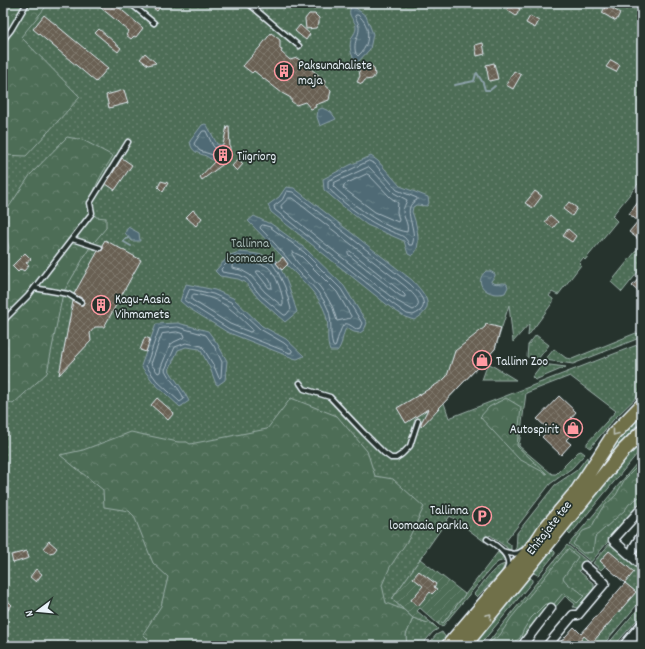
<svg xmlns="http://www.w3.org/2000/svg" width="645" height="649" font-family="Dekko,sans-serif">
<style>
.grass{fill:url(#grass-dots);stroke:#9bafa8}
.forest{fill:url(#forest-crowns);stroke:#9bafa8}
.garden{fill:url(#garden-furrows);stroke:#9bafa8;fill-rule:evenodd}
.water{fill:url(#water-ripples);stroke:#8ca1a9}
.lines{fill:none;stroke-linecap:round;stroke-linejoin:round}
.shore{stroke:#abbbc4;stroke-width:1}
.stream{stroke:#8ca1a9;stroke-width:2}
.building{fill:url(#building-cross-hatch);stroke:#e8f1f8}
.service-casing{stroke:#e8f1f8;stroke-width:7}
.minor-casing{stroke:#e8f1f8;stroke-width:11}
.secondary-casing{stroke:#e8f1f8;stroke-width:15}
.primary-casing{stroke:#e8f1f8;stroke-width:16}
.service{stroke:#26332d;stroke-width:4}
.minor{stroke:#26332d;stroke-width:8}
.secondary{stroke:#26332d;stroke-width:12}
.primary{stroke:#70704a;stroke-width:13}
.oneway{stroke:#b8bdb2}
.labels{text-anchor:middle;stroke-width:3.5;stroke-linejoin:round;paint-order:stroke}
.poi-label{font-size:13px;fill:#e8f1f8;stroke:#26332d;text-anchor:start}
.park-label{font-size:13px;fill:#aabcb8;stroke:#26332d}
.street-label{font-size:13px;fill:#e8f1f8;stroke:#26332d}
</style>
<defs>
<pattern id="grass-dots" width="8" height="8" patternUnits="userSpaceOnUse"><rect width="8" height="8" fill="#4e6d57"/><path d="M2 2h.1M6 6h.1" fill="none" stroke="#688270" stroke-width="1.8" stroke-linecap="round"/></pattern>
<pattern id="forest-crowns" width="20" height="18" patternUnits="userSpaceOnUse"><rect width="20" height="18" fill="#4e6d57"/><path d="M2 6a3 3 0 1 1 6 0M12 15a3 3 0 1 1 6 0" fill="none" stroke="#688270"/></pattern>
<pattern id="garden-furrows" width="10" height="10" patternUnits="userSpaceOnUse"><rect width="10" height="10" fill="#4e6d57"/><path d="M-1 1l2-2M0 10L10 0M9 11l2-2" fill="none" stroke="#688270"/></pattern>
<pattern id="water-ripples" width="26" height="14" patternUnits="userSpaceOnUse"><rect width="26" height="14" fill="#4f6b75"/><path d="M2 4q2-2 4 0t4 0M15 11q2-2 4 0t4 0" fill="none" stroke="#688189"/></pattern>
<pattern id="building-cross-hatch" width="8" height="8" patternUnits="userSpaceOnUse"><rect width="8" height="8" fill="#696152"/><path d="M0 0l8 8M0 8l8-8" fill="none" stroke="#7e786c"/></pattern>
</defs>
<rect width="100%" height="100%" fill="#26332d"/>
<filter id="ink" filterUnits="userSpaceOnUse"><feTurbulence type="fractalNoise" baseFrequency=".025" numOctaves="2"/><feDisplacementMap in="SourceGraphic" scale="8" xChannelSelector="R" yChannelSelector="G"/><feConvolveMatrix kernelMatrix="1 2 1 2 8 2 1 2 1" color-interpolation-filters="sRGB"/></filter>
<g filter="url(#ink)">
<path class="grass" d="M3 3H642V179L612 216 617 221 585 260 583 258 579 263 581 265 558 295 552 292 549 296 553 299V302L528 336 529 324 513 342 509 305 495 349 444 403 449 418 642 343V392L614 419 590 448 587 446V443L616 411 570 376 526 393 519 446 552 474H556L578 452 581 451 585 454 572 468 550 484 506 541 511 545V551L490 535 485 542 450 516 392 599 404 610 372 646H3Z
M640 246 642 248V267L622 292 611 282Z
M636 333 640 334 642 337 573 364 545 360 554 349 566 358 572 359Z
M536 335 549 345 538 359 527 357 528 345Z
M488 363 516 380H482Z
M542 364 566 367 535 380 532 377Z
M642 414V419L607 459 606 458 613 446 625 431Z
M642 441V448L570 535 567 532 571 525 614 472Z
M587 457 588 462 571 487 521 548 516 551 517 533 555 485 577 470Z
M642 457V501L591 562 569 544Z
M610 543 642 571V599L602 646H576L584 636 592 643 636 592 625 583 633 572 609 551 600 561 605 566 601 570 593 563Z
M567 545 587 561 579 571 594 584V588L577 608 573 607 575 604 565 596 553 610 549 607 518 643 521 646H488L487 644 498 630Z
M553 550 555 552V554L538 575 531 572Z
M498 552 503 557 505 560 498 562 492 567 442 627 438 624 440 621 443 623Z
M505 564 502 571 477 597 474 594C483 584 492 567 505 564Z
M529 575 532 580V582L479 646H470Z
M642 604V614L614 646H606Z
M413 618 434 625 438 629 433 632 421 646H407L406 635Z
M442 632 446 638 440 646H427L436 635Z"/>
<path class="forest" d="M3 3H49L21 37 80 97 26 156 3 155Z
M67 137 83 140 113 156C104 171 83 199 96 217L106 218V228L90 247 63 293 47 373 13 404 3 398V262L9 248 3 223V216L30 175Z
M291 398 337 416 367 451 375 476 393 479 424 507 408 540 390 567 382 585 386 603 404 610 413 618 406 635 407 646H287L283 644 281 646H155L143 634 161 606 168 577 153 563 134 516 129 511 104 507 103 490 60 455 83 450 131 432 178 442H187L190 444 267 429Z
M506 398 521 407 517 446 547 474 519 459 480 417 489 407Z
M642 462V495L629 504 625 510 595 537 593 552 583 553 573 544 583 531 591 528 602 508 616 495 625 479Z
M568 549 578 557 563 578C570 589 576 586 584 596L577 603 569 596 563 593 553 605 545 604 531 618 524 629 520 638 510 646H490V642L500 635 511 618Z"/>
<path class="garden" d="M420 559 465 594 443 623 440 621 438 624 420 608 417 611 434 625 413 618 392 599ZM426 576 436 584 434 587 436 589 432 594 420 583Z"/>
<path class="water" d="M352 5 366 16 373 34 370 49 357 63C351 56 348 46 352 37 354 34 356 31 356 28 356 19 345 17 352 5Z
M322 108 331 112 336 119 320 126 317 117 318 110Z
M205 124 207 125 217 144 223 145 215 161C212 160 209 158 206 156 199 153 191 153 190 141L202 125Z
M371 156 378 161 400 186 428 197 429 203 427 206 416 205 413 207 412 212C416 221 421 242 416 251 415 253 413 255 412 256L408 254 404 241 367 225 345 208 324 190 323 179 350 165Z
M286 187 294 188 412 280C426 295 437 308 414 320L405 317 390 307 271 212 268 205 279 197Z
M254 216 268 223H270L306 249 344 286 367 323 364 330 360 333 354 332 346 328C342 335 343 345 337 351H330C326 341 329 331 327 320 323 297 302 281 287 265L288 264 283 257 248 221Z
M128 227 139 233 140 241H132L125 233Z
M239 252C251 253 268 254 278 262L276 263C288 277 291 295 297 312L285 322 259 299 245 282 238 279 220 276 215 271 227 258V256Z
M486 271H490L495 274V276L491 281V282C499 286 502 281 507 284L508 287 505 293C489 298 471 284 486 271Z
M186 284 215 290 233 298 262 326 286 339 304 356 297 359 293 358 227 332 187 307 180 301Z
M178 323 208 331 217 343 227 361 225 380 218 385 216 384 210 368 200 349 186 347 178 350 169 370C176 381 184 390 189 401L180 407 154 383 141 366 156 324Z"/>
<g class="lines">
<path class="shore" d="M356 15H358C372 26 370 46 358 56L356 54C351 37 366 34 355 17Z
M203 131H206L213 146 216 149 213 155 200 151 194 144 195 142Z
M369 161 375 164 397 190 417 198V200C399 208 419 229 412 245H409C406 235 399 235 390 231 367 221 346 206 328 188V181Z
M369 167 394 193 407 200C406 203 403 208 403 212 404 219 409 224 407 232 384 229 349 202 333 186L334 183Z
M367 174 369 175 390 197 398 203 397 212 399 220 398 222 375 212 343 188 344 185Z
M287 191 293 192 410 284C420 294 433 307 413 315L407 314 393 304 275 210 274 206 282 200Z
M289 198H292L406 287C412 293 426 304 413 310L395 300 282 209 281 206Z
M263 225 270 227 281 235 304 252 341 289 362 323 360 328 356 329C346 322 344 321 340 332 338 337 337 340 336 345L335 347 333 346C329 334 333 321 328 309 321 291 305 280 293 265 283 253 272 240 260 228L261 226Z
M350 251 402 292 405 295V297H403L399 295 349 255 348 253Z
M293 252 301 256 337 292 351 316V318L337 321 333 308 327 297 320 287 297 262 292 254Z
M239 256 254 258 272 263 278 272 285 287 291 309 286 315H284L261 296 247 279 240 275 222 272 221 269 231 259Z
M240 261C247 262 263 263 268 267 276 274 284 296 283 305H281L265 292 250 275 241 270 232 268V266L234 263Z
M257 271H259C266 273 272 281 272 288H269L257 273Z
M190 289 213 294 231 302 260 329 284 343 292 350V352L290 353 229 329 185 301Z
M194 294C222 298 232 310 252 329V331L250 332 230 324 192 300V296Z
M178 327 206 335 214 346 222 362 221 377 219 378 214 366 202 346 186 343 175 347 165 370C170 381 180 388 184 399L180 402 157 381 146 366 159 329Z
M177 332 184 334 185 337 174 342 170 345 161 367 160 372 158 373 151 364 162 334Z"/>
<path class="stream" d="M363 3 366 6
M455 85 474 81 476 74 477 73 483 83 485 90H490L495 86
M128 238 124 240V242L131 246"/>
</g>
<path class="building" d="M95 3H119L117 6 143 28 136 37 134 36 131 39 126 35 129 31Z
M147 3H163L157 11Z
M511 3 520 9 516 16 507 10Z
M606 5 620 13 616 21 602 13Z
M309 14H315L319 18V23L316 28 306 29 305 19Z
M44 15 108 68 96 82 33 29Z
M530 16 539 21 535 28 526 23Z
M300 25 310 34 306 40 295 31Z
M99 29 121 48 118 52 95 33Z
M271 33 280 40V49L282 50 281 52 290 60 297 58 325 80V85L331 90 329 100 315 105 316 107 311 109 305 102 296 105 291 101V98L282 93 254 71 252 73 243 66 261 46Z
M483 43 485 54 477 56 475 45Z
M145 53 156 63 148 65 140 59Z
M611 60 620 65 616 72 606 67Z
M494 63 498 79 489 81 486 65Z
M370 64 374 68 375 75 372 79 365 80 362 84 357 82 360 76 359 70 364 65Z
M514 71 521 75 513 89 506 85Z
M124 90 128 103 109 108 106 95Z
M227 126H229L230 150 222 165 202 180 200 177 215 161 223 145Z
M122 158 132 165 115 190 106 184Z
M238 159 243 164 237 171 232 166Z
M161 181 168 183 163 192 158 187Z
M535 191 542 196 533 208 525 203Z
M642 197V242L629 232 638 221 629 214Z
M569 202 577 208 572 216 563 209Z
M193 210 202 218 196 226 186 217Z
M550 215 558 222 553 228 545 222Z
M568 229 576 236 572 242 563 236Z
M105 240 141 260 104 327H95L90 333 91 341 59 375 73 301 81 305H83L84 302 83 299 74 294 98 251H101L103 249 102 245Z
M25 253 31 259 26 263 29 265 24 271 21 269 18 272 12 266Z
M283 257 288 264 282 270 276 263Z
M642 275V295L632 286Z
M486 324 501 328 495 349 421 427V423L428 409 406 423 397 408 442 381 447 376 455 351 485 327Z
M145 337 150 339 146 352 140 350Z
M559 396 576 412 571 418 580 426 566 440 571 444 561 455 542 437 549 430 537 419Z
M157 398 174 413 168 420 151 405Z
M49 541 57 548 54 552 49 553 43 548Z
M27 551 29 558 13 563 11 555Z
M609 551 634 572 625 583 600 561Z
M36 569 42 574 36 582 30 577Z
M419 571 436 584 434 587 437 589 432 594 430 592 418 606 411 600 423 586 413 578Z
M625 583 636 592 592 643 584 636 576 646H557L574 627 581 634Z
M6 599 12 605 7 611 3 608V603Z"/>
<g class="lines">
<g class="service-casing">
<path id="service" d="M130 3 154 23
M248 3 299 46
M3 40 11 30 27 3
M72 239 100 248
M34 288 68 294 81 302
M3 321 28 296 92 213 90 203 128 142
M300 383 304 389 330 397 364 433 384 453 391 458H396L402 454 410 446 418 421
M487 539C496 545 513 556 507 569
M502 551C509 553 516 556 522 551"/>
</g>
<g class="minor-casing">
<path id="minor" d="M642 508 613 540 642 566
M631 556 634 547 642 534
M530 646 525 642 551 608
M547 646 573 615H578L605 583 585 566"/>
</g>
<g class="secondary-casing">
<path id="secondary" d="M626 646 642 627"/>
</g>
<g class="primary-casing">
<path id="primary" d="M448 646 535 544 544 530 577 491 614 434 642 405
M464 646 624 450 642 432"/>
</g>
<use href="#service" class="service"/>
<use href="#minor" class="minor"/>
<use href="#secondary" class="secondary"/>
<use href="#primary" class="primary"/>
</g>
<defs><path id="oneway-chevron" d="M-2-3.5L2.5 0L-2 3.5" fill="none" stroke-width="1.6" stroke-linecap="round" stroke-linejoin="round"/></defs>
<g class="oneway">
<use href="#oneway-chevron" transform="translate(615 433) rotate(128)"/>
<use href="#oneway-chevron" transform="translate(489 616) rotate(-50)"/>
</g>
</g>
<defs>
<g id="building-ring" transform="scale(1)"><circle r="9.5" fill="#26332d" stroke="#ff9aa2" stroke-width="1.5"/><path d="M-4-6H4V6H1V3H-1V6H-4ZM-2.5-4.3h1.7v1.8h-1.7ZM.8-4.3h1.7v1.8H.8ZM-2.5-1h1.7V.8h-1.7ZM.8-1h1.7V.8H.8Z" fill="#ff9aa2"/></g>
<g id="shop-ring" transform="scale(1)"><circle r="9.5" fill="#26332d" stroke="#ff9aa2" stroke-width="1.5"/><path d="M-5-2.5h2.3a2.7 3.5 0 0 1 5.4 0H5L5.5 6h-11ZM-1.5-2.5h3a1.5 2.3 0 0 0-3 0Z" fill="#ff9aa2"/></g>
<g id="parking-ring" transform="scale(1)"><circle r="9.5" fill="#26332d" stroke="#ff9aa2" stroke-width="1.5"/><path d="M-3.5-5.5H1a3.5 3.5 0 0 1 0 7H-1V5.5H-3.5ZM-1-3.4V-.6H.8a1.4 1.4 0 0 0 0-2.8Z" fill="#ff9aa2"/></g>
</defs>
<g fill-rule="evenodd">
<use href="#building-ring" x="284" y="71"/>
<use href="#building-ring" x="223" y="155"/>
<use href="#building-ring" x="101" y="305"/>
<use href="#shop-ring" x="482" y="360"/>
<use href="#shop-ring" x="573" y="428"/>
<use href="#parking-ring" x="482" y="516"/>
</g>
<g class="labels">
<g class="poi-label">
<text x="298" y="69">Paksunahaliste<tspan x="298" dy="15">maja</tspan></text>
<text x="237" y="160">Tiigriorg</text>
<text x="115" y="303">Kagu-Aasia<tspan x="115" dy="15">Vihmamets</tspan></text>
<text x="496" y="365">Tallinn Zoo</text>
<text x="559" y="433" text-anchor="end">Autospirit</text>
<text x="468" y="514" text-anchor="end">Tallinna<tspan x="468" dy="15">loomaaia parkla</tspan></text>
</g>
<g class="park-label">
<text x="250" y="247">Tallinna<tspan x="250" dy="15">loomaaed</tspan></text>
</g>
<g class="street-label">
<text transform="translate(548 527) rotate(-52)" y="5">Ehitajate tee</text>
</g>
</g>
<rect width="645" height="649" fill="none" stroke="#26332d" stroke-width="16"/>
<rect x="8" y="8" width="629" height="633" fill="none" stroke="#e8f1f8" stroke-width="1.5" filter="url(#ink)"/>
<g transform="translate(38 611) rotate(254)" stroke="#26332d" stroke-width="3" paint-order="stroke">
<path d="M0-3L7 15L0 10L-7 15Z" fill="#e8f1f8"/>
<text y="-6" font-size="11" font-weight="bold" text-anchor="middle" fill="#e8f1f8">N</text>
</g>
</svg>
